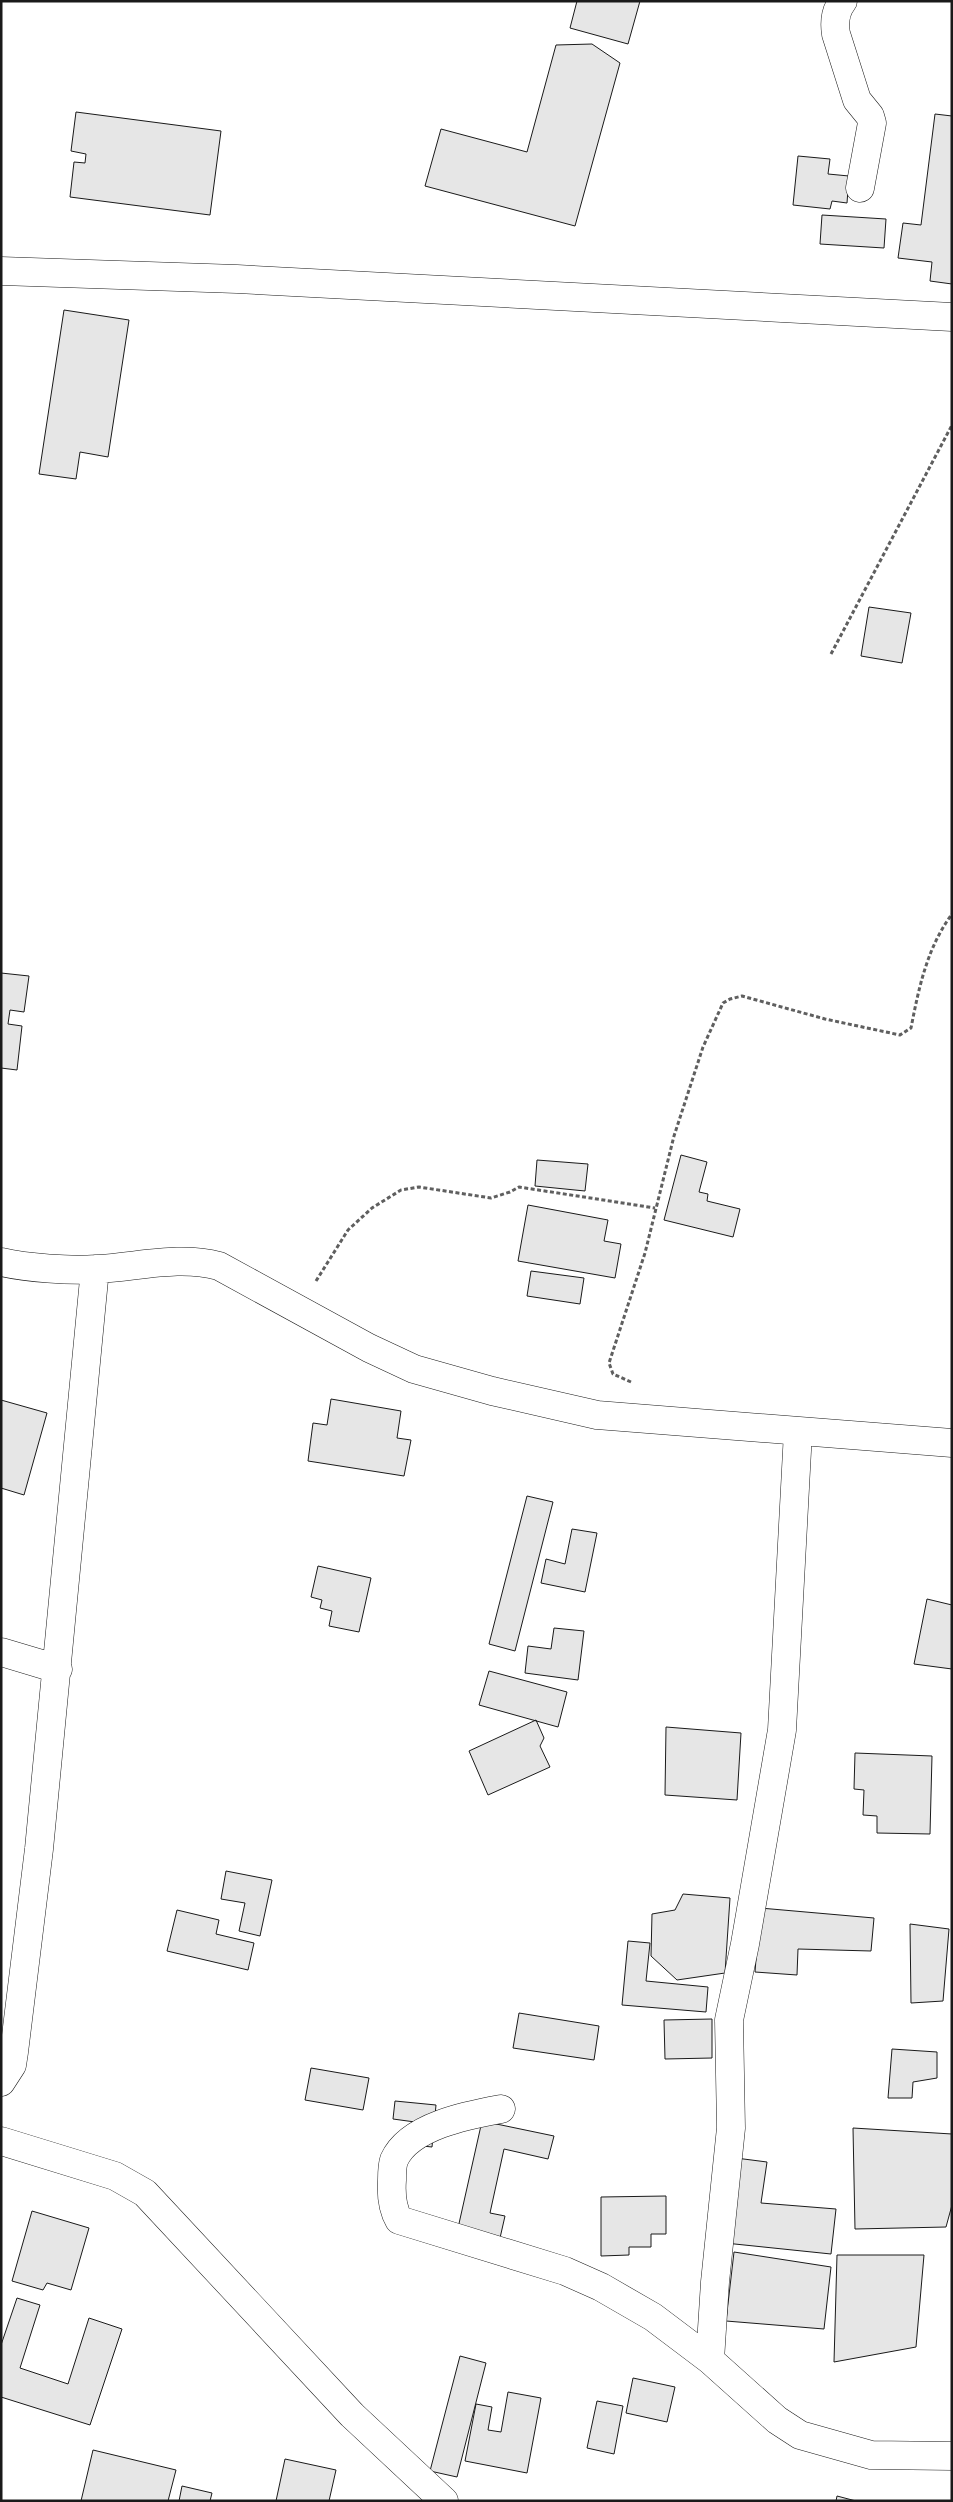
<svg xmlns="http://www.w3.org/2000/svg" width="953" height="2502" font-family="Overpass,sans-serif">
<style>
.building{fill:#e6e6e6;stroke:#1a1a1a}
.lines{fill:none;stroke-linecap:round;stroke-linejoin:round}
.minor-casing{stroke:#1a1a1a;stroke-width:29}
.path{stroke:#5f5f5f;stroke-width:3;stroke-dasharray:4 2.5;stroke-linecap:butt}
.minor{stroke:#fff;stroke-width:28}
</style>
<rect width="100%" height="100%" fill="#fff"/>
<path class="building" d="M577 1H640L628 44 570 28Z
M592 44 620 63 575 226 425 186 441 129 527 152 556 45Z
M76 112 221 131 210 215 70 197 74 162 85 163 86 154 71 151Z
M935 114 952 116V284L930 281 932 262 898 258 903 223 921 225Z
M798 156 830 159 828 174 849 176 847 203 832 201 830 209 793 205Z
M822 215 886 219 884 248 820 244Z
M64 310 129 320 108 457 80 452 76 479 39 474Z
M869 607 911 613 902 663 861 656Z
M1 973 29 976 24 1012 10 1010 8 1024 22 1026 17 1070 1 1068Z
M681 1155 707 1162 699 1192 708 1194 707 1201 740 1209 733 1237 664 1220Z
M537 1160 588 1164 585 1191 535 1186Z
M528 1205 608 1220 604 1241 621 1244 615 1278 518 1261Z
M531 1271 584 1278 580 1304 527 1296Z
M331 1399 401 1411 397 1438 411 1440 404 1476 308 1461 313 1423 327 1425Z
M1 1400 47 1413 24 1495 1 1488Z
M527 1496 553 1502 515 1651 489 1644Z
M572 1529 597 1533 585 1592 541 1583 546 1559 565 1564Z
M318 1566 371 1578 359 1632 329 1626 332 1611 320 1608 322 1600 311 1597Z
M927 1599 952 1605V1669L914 1664Z
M554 1628 584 1631 578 1680 525 1673 528 1646 551 1649Z
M489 1671 567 1692 558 1727 479 1705Z
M536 1720 544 1738 540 1746 550 1767 488 1795 469 1751Z
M666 1727 741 1733 737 1800 665 1795Z
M855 1753 932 1756 930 1834 877 1833V1816L863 1815 864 1790 854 1789Z
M226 1871 272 1880 260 1936 239 1931 245 1903 221 1899Z
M683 1894 730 1898 725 1973 677 1980 651 1956 652 1914 675 1910Z
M760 1908 874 1918 871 1951 798 1949 797 1975 755 1972Z
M177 1910 219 1920 216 1934 254 1943 248 1970 167 1951Z
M910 1924 949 1929 943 2001 911 2003Z
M628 1941 650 1943 646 1981 708 1987 706 2012 622 2005Z
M519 2013 599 2026 594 2060 513 2048Z
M712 2019V2058L665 2059 664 2020Z
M892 2049 937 2052V2078L913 2082 912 2098H888Z
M311 2068 369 2078 363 2110 305 2100Z
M395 2101 436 2105 432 2147 413 2145 415 2122 393 2119Z
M482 2121 554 2136 548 2159 504 2149 490 2213 505 2216 500 2238 458 2228Z
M853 2128 952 2134V2205L946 2227 855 2229Z
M728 2157 767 2162 761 2203 836 2209 831 2254 725 2243Z
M666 2196V2234H651V2247H629V2255L601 2256V2197Z
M32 2211 89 2228 71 2290 47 2283 43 2290 12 2281Z
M734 2252 831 2267 824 2329 726 2321Z
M837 2255H924L916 2347 834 2362Z
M17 2298 40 2305 20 2368 68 2384 89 2318 122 2329 90 2425 1 2397V2345Z
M460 2356 486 2363 457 2477 430 2471Z
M633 2378 675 2387 667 2422 626 2413Z
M508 2392 541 2398 527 2473 465 2461 476 2404 492 2407 488 2430 501 2432Z
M597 2401 623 2406 614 2454 587 2448Z
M93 2450 176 2470 168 2501H81Z
M285 2459 336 2470 329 2501H276Z
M182 2486 212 2493 210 2501H179Z
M837 2496 856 2501H836Z"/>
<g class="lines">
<g class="minor-casing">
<path id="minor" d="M843 1C835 11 834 22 836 34L857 100 870 116 872 123 860 188
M1 271 237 279 952 317
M1 1262C27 1268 70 1271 97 1269 138 1267 179 1255 219 1266L369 1348 414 1369 492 1391 597 1415 952 1443
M1 1652 58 1669
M1 2082 12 2065 14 2052 39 1849 95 1269
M501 2109C468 2115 409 2126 394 2160 392 2166 392 2174 392 2180 391 2194 392 2208 399 2220L565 2271 601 2287 653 2317 710 2360 777 2420 800 2435 871 2455 952 2456
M1 2141 115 2176 145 2193 352 2415 444 2501
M710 2360 715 2282 731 2128 729 2020 745 1944 782 1730 798 1432"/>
</g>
<path class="path" d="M831 654 952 425
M316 1281 348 1230 372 1208 401 1190 419 1187 491 1198 510 1192 519 1187 655 1208
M631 1382 613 1374 609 1363 645 1253 674 1136 703 1047 723 1003 730 999 742 996 825 1019 900 1035 911 1028C919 987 927 948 952 914"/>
<use href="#minor" class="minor"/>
</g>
<rect width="953" height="2502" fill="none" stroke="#1a1a1a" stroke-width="5"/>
</svg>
